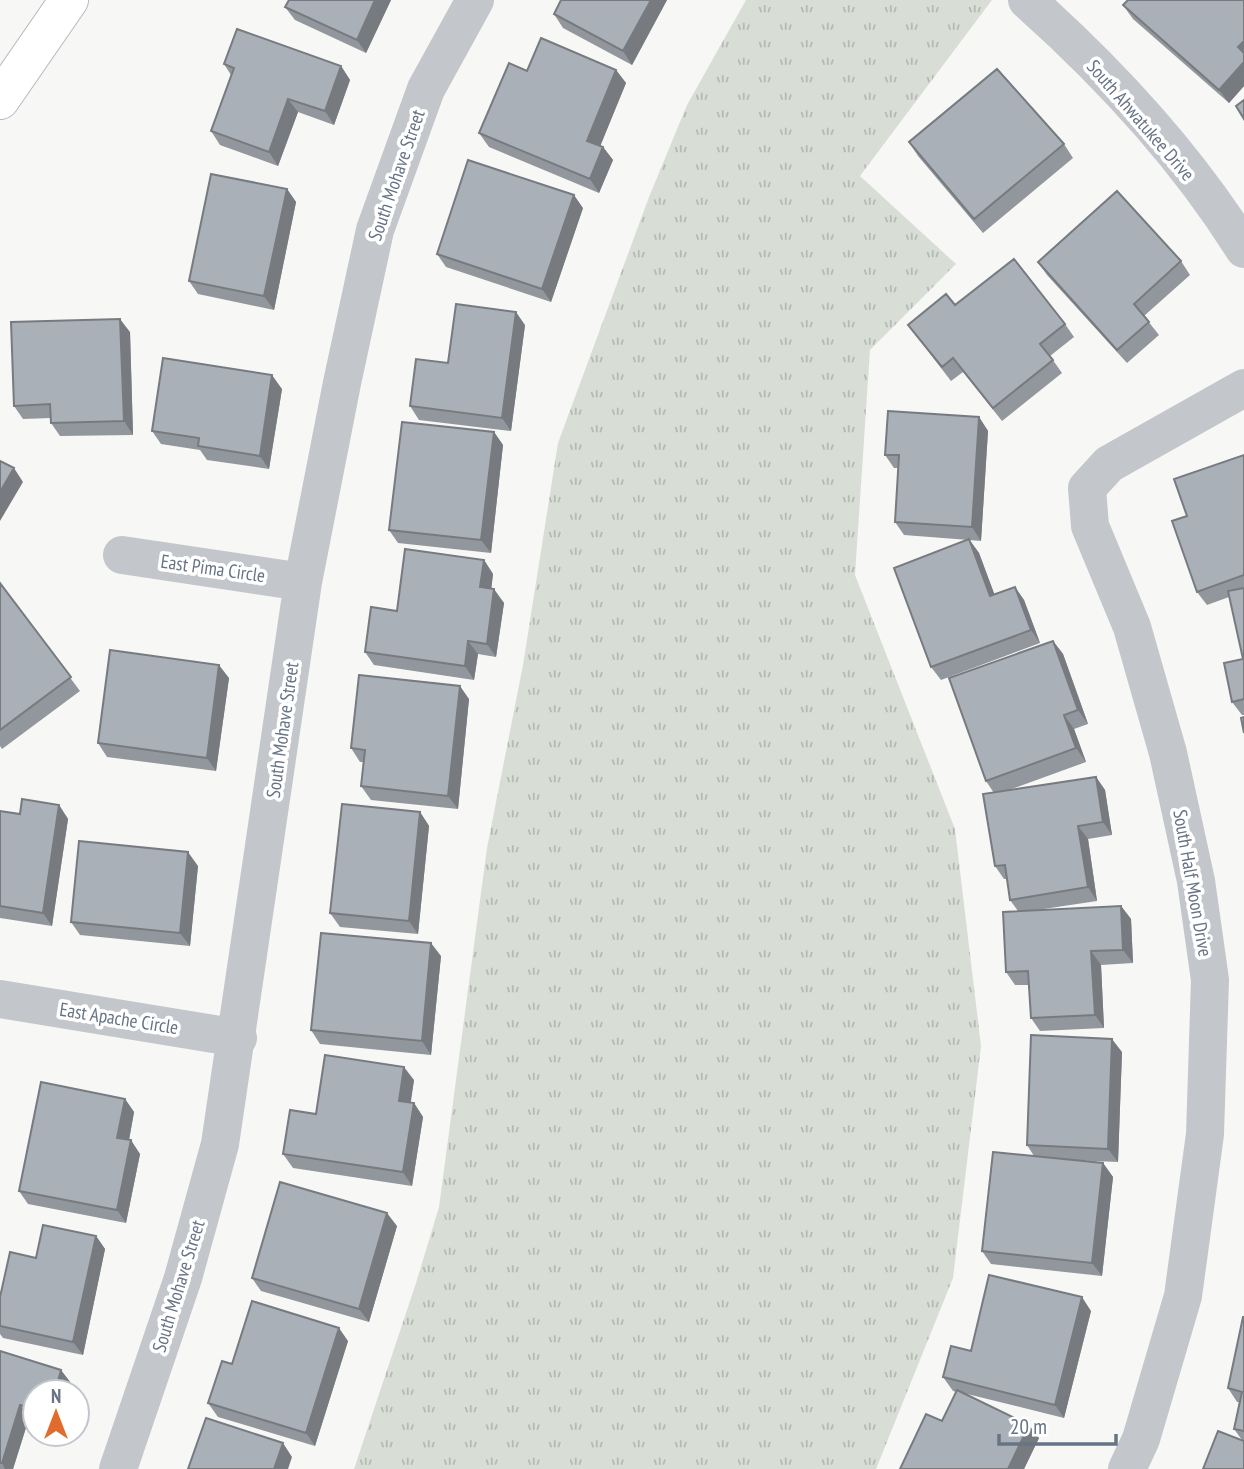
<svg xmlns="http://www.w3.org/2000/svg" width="1244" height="1469" font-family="'PT Sans Narrow',sans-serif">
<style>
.grass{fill:url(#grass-tufts)}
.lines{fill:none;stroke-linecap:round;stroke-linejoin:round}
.secondary-casing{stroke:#b5b9bf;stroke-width:40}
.street{stroke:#c3c6ca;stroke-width:38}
.secondary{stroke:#fff;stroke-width:38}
.wall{fill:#92979d}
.shaded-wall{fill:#777b80}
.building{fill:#aab0b7;stroke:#777b80;stroke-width:2}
.labels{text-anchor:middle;stroke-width:7;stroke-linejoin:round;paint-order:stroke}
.street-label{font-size:19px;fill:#677485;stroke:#fff}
</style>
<defs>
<pattern id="grass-tufts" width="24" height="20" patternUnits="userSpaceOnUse" patternTransform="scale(1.75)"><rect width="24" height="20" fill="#d8ded6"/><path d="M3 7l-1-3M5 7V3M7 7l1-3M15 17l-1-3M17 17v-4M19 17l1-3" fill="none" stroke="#b3b9b3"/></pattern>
</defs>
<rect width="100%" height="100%" fill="#f7f7f5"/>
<path class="grass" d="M746 0H992L860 176 956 264 870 350 855 575 955 829 981 1046 953 1278 876 1469H354L416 1283 439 1207 487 848 523 665 558 443 649 197 687 105Z"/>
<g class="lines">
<g class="secondary-casing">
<path id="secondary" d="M0 100 69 0"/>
</g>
<path class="street" d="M1027 0C1109 73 1186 156 1244 249
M122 555 303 582
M0 999 238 1038
M118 1469 183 1278 220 1144 303 582 342 383 375 230 426 89 475 0
M1127 1469 1141 1439 1183 1296 1205 1134 1210 980 1196 881 1168 753 1132 627 1090 526 1087 488 1109 464 1244 388"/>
<use href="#secondary" class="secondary"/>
</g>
<path class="wall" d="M391 0 366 53 295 20 285 7Z
M561 0H667L632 65 563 28 554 14Z
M1244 0V86L1229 103 1133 19 1123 5Z
M224 64 341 66 350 80 334 125 298 112 278 166 220 145 211 131 231 75Z
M616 70 626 83 600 146 603 147 613 160 599 193 489 147 479 133 527 71Z
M909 142 1064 144 1073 158 983 233 918 156Z
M287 189 296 202 274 310 198 294 189 281Z
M583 208 551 302 446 267 437 254Z
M1181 261 1190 275 1144 316 1159 335 1127 363 1047 275 1038 262Z
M955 305 1065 324 1074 337 1050 356 1062 373 1002 421 963 372 951 381 908 325Z
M525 325 511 431 419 420 410 406 448 363Z
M130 332 133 435 60 436 51 423V418L23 419 14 406Z
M282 389 269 469 207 460 200 450 161 444 152 431Z
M979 417 988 431 981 541 969 540 979 553 994 594 1015 587 1024 600 1040 643 941 680 931 667 969 540 904 535 895 522 898 468H894L885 455Z
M494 432 503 445 491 553 398 543 389 530Z
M1244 455V715H1242L1232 702 1243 659 1229 597 1207 605 1197 592 1187 516Z
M484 560 493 574 491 589 504 603 496 657 478 654 474 680 374 665 365 652 397 611Z
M0 583 80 691 2 749 0 746Z
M1053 641 1063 654 1088 724 1074 729 1086 762 1006 791 1096 777 1105 790 1112 835 1088 839 1097 901 1037 910 1121 906 1131 919 1133 963 1101 965 1104 1028 1040 1031 1031 1018 1029 985H1015L1006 972 1018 911 1010 900 1007 879H1004L995 866 994 793 986 781Z
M229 678 216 771 107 757 98 743Z
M469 699 458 809 371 800 361 786 364 762H360L351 748Z
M59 805 68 819 52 926 0 918V811L20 814Z
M420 812 429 826 418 934 340 927 330 913Z
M198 866 190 946 80 935 71 922Z
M441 956 431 1055 320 1044 311 1030Z
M1122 1052 1118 1162 1071 1160 1103 1163 1113 1177 1102 1276 991 1264 982 1251 1034 1156 1027 1145Z
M414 1080 410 1103H414L423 1117 412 1186 293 1168 283 1154 316 1114Z
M125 1099 134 1112 129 1140 140 1154 126 1223 28 1204 19 1191Z
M397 1226 369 1322 261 1291 252 1278Z
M96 1236 105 1249 83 1355 3 1338 0 1334V1297L36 1258Z
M1091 1311 1064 1418 963 1393 1039 1438 1024 1469H900L942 1421 956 1392 953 1391 943 1377 971 1351Z
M1244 1317V1469L1242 1440 1234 1429 1239 1402H1237L1228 1388Z
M348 1341 315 1446 218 1417 208 1403 232 1364Z
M0 1351 71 1383 35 1392V1420L29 1418 13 1469H0Z"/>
<path class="shaded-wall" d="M375 0H391L366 53 357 40Z
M651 0H667L632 65 623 51Z
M1244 41V56L1238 47Z
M1244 62V86L1229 103 1219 90Z
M341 66 350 80 334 125 325 111Z
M616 70 626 83 597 154 587 141Z
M288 99 298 112 278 166 269 152Z
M603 147 613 160 599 193 590 179Z
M287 189 296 202 274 310 264 296Z
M574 195 583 208 551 302 542 289Z
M516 312 525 325 511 431 502 418Z
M120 319 130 332 133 435 124 421Z
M272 375 282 389 269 469 260 456Z
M979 417 988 431 981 541 972 527Z
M494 432 503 445 491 553 481 540Z
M14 468 23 482 0 521V492Z
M969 539 979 553 1000 609 990 596Z
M484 560 493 574 490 601 480 587Z
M1015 587 1024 600 1040 643 1031 630Z
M494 589 504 603 496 657 487 644Z
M468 641 478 654 474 680 465 666Z
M1053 641 1063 654 1088 724 1078 710Z
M219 665 229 678 216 771 207 758Z
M460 686 469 699 458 809 448 796Z
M1064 715 1074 729 1086 762 1076 748Z
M1096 777 1105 790 1112 835 1103 822Z
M59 805 68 819 52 926 43 913Z
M420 812 429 826 418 934 409 921Z
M1078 826 1088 839 1097 901 1088 887Z
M188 852 198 866 190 946 180 933Z
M1121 906 1131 919 1133 963 1123 950Z
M431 943 441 956 431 1055 422 1041Z
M1091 951 1101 965 1104 1028 1095 1015Z
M1112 1039 1122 1052 1118 1162 1108 1149Z
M404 1067 414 1080 409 1115 399 1101Z
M125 1099 134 1112 127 1151 117 1138Z
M414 1103 423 1117 412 1186 403 1172Z
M131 1140 140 1154 126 1223 117 1210Z
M1103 1163 1113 1177 1102 1276 1092 1263Z
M387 1213 397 1226 369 1322 359 1309Z
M96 1236 105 1249 83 1355 73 1342Z
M1082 1297 1091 1311 1064 1418 1055 1405Z
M339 1328 348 1341 315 1446 306 1433Z
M61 1370 71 1383 68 1392H55Z
M20 1405 29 1418 13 1469H5L2 1463Z
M1029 1425 1039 1438 1024 1469H1008Z
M283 1443 292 1457 288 1469H274Z"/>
<path class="building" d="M289 0H375L357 40 285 7Z
M561 0H651L623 51 554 14Z
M1128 0H1244V41L1238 47 1244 53V62L1219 90 1123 5Z
M237 29 341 66 325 111 288 99 269 152 211 131 234 68 224 64Z
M541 38 616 70 587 141 603 147 590 179 479 133 509 63 527 71Z
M997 69 1064 144 974 219 909 142Z
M1244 100V119L1236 106Z
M468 160 574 195 542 289 437 254Z
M211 174 287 189 264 296 189 281Z
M1117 191 1181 261 1134 304 1149 322 1117 350 1038 262Z
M1014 259 1065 324 1040 344 1053 360 993 408 953 358 942 367 908 325 946 294 955 305Z
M456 304 516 312 502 418 410 406 416 359 448 363Z
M120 319 124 421 51 423 50 404 14 406 11 322Z
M163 358 272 375 260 456 198 446 199 438 152 431Z
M888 411 979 417 972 527 895 522 899 455H885Z
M402 422 494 432 481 540 389 530Z
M1244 455V575L1197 592 1172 521 1187 516 1174 479Z
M0 461 14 468 0 492Z
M969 539 990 596 1015 587 1031 630 931 667 894 568Z
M405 549 484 560 480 587 494 589 487 644 468 641 465 666 365 652 371 607 397 611Z
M0 583 71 677 0 730Z
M1244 588V699L1232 702 1224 663 1243 659 1228 591Z
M1053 641 1078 710 1064 715 1076 748 986 781 949 678Z
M110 650 219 665 207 758 98 743Z
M359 675 460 686 448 796 361 786 365 750 351 748Z
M1244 717V733L1241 718Z
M1096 777 1103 822 1078 826 1088 887 1010 900 1005 865 995 866 983 794Z
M22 799 59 805 43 913 0 906V811L20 814Z
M342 804 420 812 409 921 330 913Z
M79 841 188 852 180 933 71 922Z
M1121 906 1123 950 1091 951 1095 1015 1031 1018 1028 971 1006 972 1003 912Z
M321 933 431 943 422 1041 311 1030Z
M1031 1035 1112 1039 1108 1149 1027 1145Z
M325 1055 404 1067 399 1101 414 1103 403 1172 283 1154 290 1110 316 1114Z
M41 1082 125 1099 117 1138 131 1140 117 1210 19 1191Z
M993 1152 1103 1163 1092 1263 982 1251Z
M280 1182 387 1213 359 1309 252 1278Z
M43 1225 96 1236 73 1342 0 1326V1297L10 1252 36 1258Z
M989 1275 1082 1297 1055 1405 943 1377 951 1346 971 1351Z
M252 1301 339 1328 306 1433 208 1403 222 1361 232 1364Z
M1243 1317H1244V1431L1234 1429 1242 1392 1228 1388Z
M0 1351 61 1370 55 1392H35V1409L20 1405 2 1463H0Z
M957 1390 1029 1425 1008 1469H900L926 1414 942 1421Z
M206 1418 283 1443 274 1469H188Z
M1218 1431 1244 1441V1469H1203Z"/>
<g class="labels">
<g class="street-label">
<text transform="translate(1141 120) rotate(49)" y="7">South Ahwatukee Drive</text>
<text transform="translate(396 175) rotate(-71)" y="7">South Mohave Street</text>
<text transform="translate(213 568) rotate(8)" y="7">East Pima Circle</text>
<text transform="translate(282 730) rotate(-82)" y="7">South Mohave Street</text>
<text transform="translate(1193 883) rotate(80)" y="7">South Half Moon Drive</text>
<text transform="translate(119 1018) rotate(9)" y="7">East Apache Circle</text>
<text transform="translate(178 1286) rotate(-73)" y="7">South Mohave Street</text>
</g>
</g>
<g transform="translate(56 1413)"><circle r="33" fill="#ffffff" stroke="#c2c7ce" stroke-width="2"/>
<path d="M0-5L12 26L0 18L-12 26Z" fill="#e06b2c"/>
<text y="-10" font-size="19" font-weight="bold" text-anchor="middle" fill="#677485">N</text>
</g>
<path d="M999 1434v10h117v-10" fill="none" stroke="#677485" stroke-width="3.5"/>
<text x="1010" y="1434" font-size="21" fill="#677485" stroke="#ffffff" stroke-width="5" paint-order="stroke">20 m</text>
</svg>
